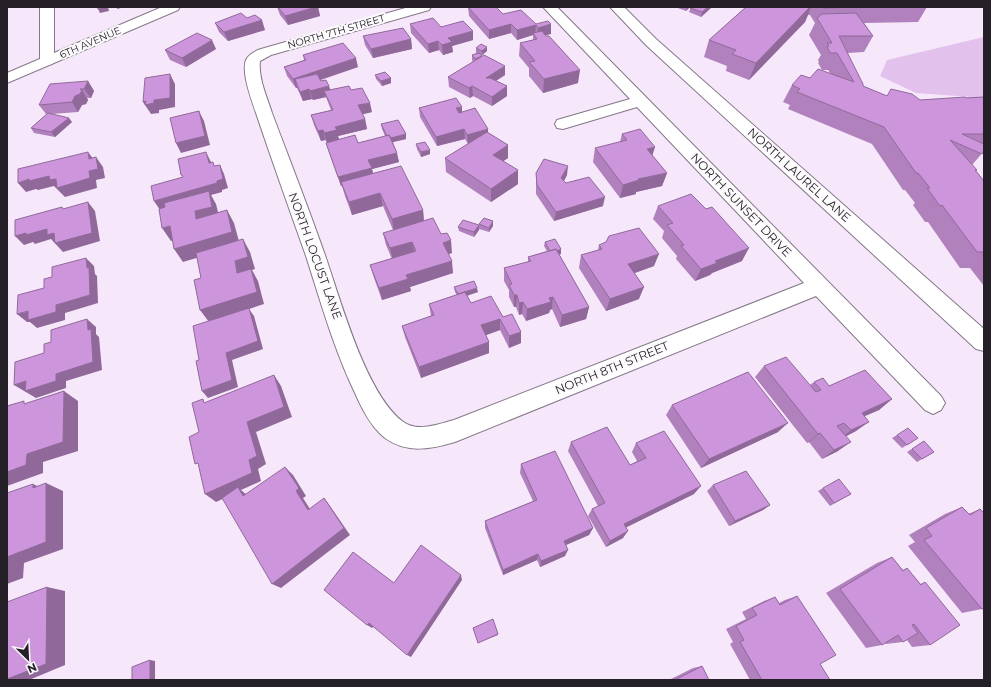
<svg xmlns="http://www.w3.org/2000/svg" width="991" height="687" font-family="Montserrat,sans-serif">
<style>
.green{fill:#e3c1ed}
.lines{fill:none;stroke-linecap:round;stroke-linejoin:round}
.minor-casing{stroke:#847888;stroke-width:2}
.tertiary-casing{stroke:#847888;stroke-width:2}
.minor{fill:#fff;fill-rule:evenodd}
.tertiary{fill:#fff;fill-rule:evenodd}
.wall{fill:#b081bd}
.shaded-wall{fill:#90699a}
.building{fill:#cd96dc;stroke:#90699a}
.labels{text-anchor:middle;stroke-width:4;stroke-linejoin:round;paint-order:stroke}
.far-street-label{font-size:10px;fill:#252027;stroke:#fcfafd}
.street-label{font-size:12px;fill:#252027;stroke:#fcfafd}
</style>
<rect width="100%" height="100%" fill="#f6e8fa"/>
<path class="green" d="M984 37V98L916 93 880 76 887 60Z"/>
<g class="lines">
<g class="minor-casing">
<path id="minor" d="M40 7H54V61L52 64 47 65 42 64 40 61Z
M409 7H431L429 10 271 55 260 61C258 78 267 97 272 113 290 161 309 209 326 258 341 302 366 393 402 421 417 433 438 424 454 420L804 283 637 107 563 129 557 128 555 124 557 120 630 99 543 7H557L941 396 945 403 941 410 933 414 925 410 816 296 455 442C431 449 407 454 385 438 371 427 362 409 355 393 334 349 321 303 306 256 289 208 272 161 256 113 252 101 241 72 246 60 249 54 255 51 261 49Z
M610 7H624L656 39 984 329V351L976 349 646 45Z"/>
</g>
<g class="tertiary-casing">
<path id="tertiary" d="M162 7H180L178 10 7 83V73Z"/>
</g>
<use href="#minor" class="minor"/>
<use href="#tertiary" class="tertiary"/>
</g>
<path class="wall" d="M277 7H318L320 16 288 25 280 15Z
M468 7 503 14 536 24H551V34L545 35 578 83 543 93 529 76V68L519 56 520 43 533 40V35L517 40 511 33 489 39 469 16Z
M675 7H690L686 11Z
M691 7H712L701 17 689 12Z
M746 7H927L918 22 864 23 873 36 864 52 847 53 863 86 887 96 891 89 920 100 984 97V151L972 165 977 170 976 171 984 181V286L970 268H960L928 222H925L913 205 915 203 905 190H903L872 144 788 109 790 105 783 102 792 85 810 78 830 73 828 70H822L818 63 819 62 818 60 821 55 809 35 815 23 810 15H808L805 22 749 80 726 71 727 66 704 57 709 40Z
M247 18 265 30 228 41 219 32 215 23Z
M410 24 441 27 473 40 452 46 453 52 443 55 439 50 429 53 411 33Z
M363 36 411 39 412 49 373 58 365 45Z
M487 47V51L482 55H481L505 75 496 81 507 86V96L492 106 473 96 470 98 449 87 448 77 473 62 472 60V55L477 53H476V48Z
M216 49 186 67 170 60 165 50Z
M303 55 358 67 321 80V81L329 86 330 90H351L372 112 362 114 365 119 367 129 338 136 339 139 358 143 385 136 382 129 381 124 406 134V139L393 142 399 162 372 169 373 174 423 210 424 221 441 234 452 253 449 254 453 273 410 287 411 291 382 300 374 278 370 265 392 259 386 245 383 233 393 230 383 206 352 215 345 196 342 186H341L329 152 326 143 327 142 325 140 321 141 314 125 311 115 331 110 326 97 313 100 312 99 303 101 297 88H296L287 76 284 67 304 60Z
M375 75 391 78V83L382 86 376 79Z
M88 81 94 91 91 98H87L88 100 86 104 82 105 78 112 51 114 72 122 55 137 34 133 31 128 47 114H46L39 105Z
M419 108 462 112 488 129V133L508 145V158L503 161 518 184 491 202 446 172 445 158 468 144 465 139 437 146 420 117Z
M622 134 652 156 667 173 662 186 636 192V194L620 198 593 162 595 148 620 142Z
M416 144 430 154 421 157 417 149Z
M536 173 567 175 564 181 566 183 603 206 554 221 536 194Z
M658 206 742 261 712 273 710 275 695 281 676 259 677 256 662 238 664 231 653 219Z
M479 224 493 226 489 232 479 229Z
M479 225V230L474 237 459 231 458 227Z
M545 242 561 249V254H559L589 307 586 319 560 327 552 309 550 310 549 313 526 321 522 314 519 315 516 307H514L509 297V290L504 281V268L528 262V257L547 251 544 246Z
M599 245 654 266 634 273 639 299 606 311 579 268 581 255 598 250Z
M454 287 478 292 467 296 471 303 503 317 521 343 509 348 500 330 486 335 489 342V353L421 378 405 337 402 326 431 316 429 304 457 295 455 292Z
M764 366 810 385 814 382 892 399 879 410 864 416 856 431 846 436 838 451 822 459 809 442 807 443 755 377Z
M672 405 778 432 701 468 666 415Z
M897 435 918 438 902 448 892 438Z
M924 441 934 452 917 462 907 452Z
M571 442 630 465 637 461 632 452 636 443 694 494 626 527 623 538 606 547 588 516 592 509 598 506 568 451Z
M521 464 593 528 589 535 566 545 565 556 540 567 537 560 503 575 485 528V521L533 501 520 473Z
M713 485 770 505 763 510 729 526 707 491Z
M823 488 851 494 830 506 818 491Z
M962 507 968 514 980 509 982 609 962 613 908 546 915 542 909 535 945 514Z
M892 557 903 570 907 568 920 584 925 582 930 645 912 647 907 640 903 642 886 644 885 643 882 645 866 648 826 593 877 563Z
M797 596 820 664 830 680H750L730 644 733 642 726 629 746 619 742 612 764 601 775 597 779 603 785 600Z
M702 666 709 680H669L693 668Z"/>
<path class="shaded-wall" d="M105 7H108L109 11 100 13 98 9Z
M117 7H125L117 9Z
M316 7H318L320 16 288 25 285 16Z
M687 7H690L686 11Z
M708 7H712L701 17 702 12Z
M810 7H811L805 22 749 80 756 63Z
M262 20 265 30 228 41 224 32Z
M511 24V33L489 39V30Z
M551 24V34L537 37 538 28Z
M536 25 535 35 533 33V35L517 40V30Z
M473 31V40L452 46 453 52 443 55 442 45 448 38Z
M411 39 412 49 373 58 371 49Z
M212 40 216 49 186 67 182 58Z
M438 41 439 50 429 53 428 44Z
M487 47V51L482 55V51Z
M356 58 358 67 298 87 295 79 297 88H296L293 79Z
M505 66V75L486 87V78Z
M580 70 578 83 543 93 544 79Z
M170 74 175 84V107L159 110V113L151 114 143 102 154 100Z
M391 78V83L382 86 381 81Z
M88 81 94 91 91 98 84 89Z
M329 86 332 96 324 91 326 97 313 100 310 91Z
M472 86 473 96 470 98 469 88Z
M507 86V96L492 106V97Z
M309 89 312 99 303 101 300 92Z
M82 90 88 100 86 104 82 105 78 112 72 102 75 96Z
M370 103 372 112 360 115 358 105Z
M462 107V117L456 108Z
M199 111 204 121 210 145 181 153 176 143Z
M69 118 72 122 55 137 51 132Z
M365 119 367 129 338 136 339 139 327 143 324 133 335 127Z
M464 129 465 139 437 146 436 137Z
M488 129V138L468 144 467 135Z
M323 130 325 140 321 141 318 131Z
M406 134V139L389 143 388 139Z
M508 145V158L493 168V155Z
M655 147 651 160 647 149Z
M430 150V154L421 157V152Z
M88 152 95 161 89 159Z
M206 152 211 162 214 172 209 163Z
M397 153 399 162 372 169 374 177 341 182 342 186H341L338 177 368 160Z
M96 157 103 167 105 178 96 180 97 188 65 197 54 186 38 190 36 189 26 192 18 183 29 179 49 176 89 171Z
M220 165 224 174 228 188 222 190V192L211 195 216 204 220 220 196 219 195 211 160 210 154 201 217 181Z
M568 166 567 175 560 188 561 178Z
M518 170V184L491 202V189Z
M667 173 662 186 636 192V194L620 198 623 185 638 179Z
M380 193 383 206 352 215 349 202Z
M605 197 603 206 554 221 556 212Z
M88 202 95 211 100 241 63 252 51 239 35 244 33 242 24 245 15 236Z
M227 210 234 223 240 245 183 262 174 249Z
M423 210 424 223 394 232 392 219Z
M493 221V226L489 232V228Z
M479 225V230L474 237V232Z
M170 226 178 239 171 241 162 228Z
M243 239 250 252 255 269 252 270 258 281 264 304 249 309 254 316 263 349 232 360 238 387 208 398 202 391 209 322 200 310 237 273 235 261Z
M451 240 452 253 444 255 443 243Z
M412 242 415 254 393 261 390 248Z
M749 248 742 261 712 273 710 275 695 281 701 269 715 261Z
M561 249V254L550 257 551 253Z
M659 254 654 266 624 277 628 264Z
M86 258 94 266 95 274 97 276 98 303 65 313V320L37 328 30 322H27L17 314 56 305 87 268Z
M452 261 453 273 410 287 411 291 382 300 379 288 406 275Z
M644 287 639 299 606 311 610 299Z
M477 288 478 292 458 298V294Z
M514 295H517L516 307H514Z
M553 297 552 309 550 310 549 313 526 321 527 309 549 298Z
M523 302 522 314 519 315V303Z
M589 307 586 319 560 327 562 315Z
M87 319 96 327V334L99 337 102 370 66 381V388L36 398 14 385 26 381 56 374 88 330Z
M500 319V330L481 337V325Z
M521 332V343L509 348V336Z
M489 342V353L421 378 419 367Z
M274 375 281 386 292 417 256 432 266 464 258 469 261 481 241 490 247 495 243 496 240 491 216 502 205 494 247 422Z
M64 391 78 401V451L43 462V473L7 486V472L27 454Z
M892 399 879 410 849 423 862 413Z
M869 422 856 431 839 440 851 430Z
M788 423 778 432 701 468 709 459Z
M820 433 809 442 807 443 818 434Z
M851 442 838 451 822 459 834 450Z
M285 467 293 475 306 496 303 498 315 517 308 510 296 491Z
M46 483 63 491V549L24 563 23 578 7 584V557L33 488V484L46 490Z
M701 486 694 494 619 531 624 524Z
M324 498 330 506 350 535 281 588 272 584Z
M770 505 763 510 729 526 735 521Z
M593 528 589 535 561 547 564 541Z
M628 531 623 538 606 547 610 541Z
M568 550 565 556 540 567 541 561Z
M538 554 537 560 503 575V570Z
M461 575 462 580 411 657 407 655Z
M47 587 65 591V665L29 680H7Z
M369 623 374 626 372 628 367 625Z
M498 634V635L478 643Z
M150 660 155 661V679L153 680H146Z"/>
<path class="building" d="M97 7H105L98 9Z
M278 7H316L285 16Z
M468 7H496L503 14 521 10 536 24 548 21 551 24 538 28 536 25 517 30 511 24 489 30Z
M691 7H708L702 12 690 8Z
M746 7H810L756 63 732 54 736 50 709 40Z
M824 7H858L824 8Z
M241 13 247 18 255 15 262 20 224 32 215 23Z
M856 13 873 36H839L863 84V86L887 96 891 89 912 94 920 100 965 97 966 98 984 97V134H962L984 144V151L982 154 950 140 977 170H975L984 181V252H977L942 205 940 206 927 188H930L918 173H916L884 127 797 92 800 89 792 85 801 75 810 78 818 69 854 82 837 53H830L827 47 829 46 827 43H832L817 18 822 14Z
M433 18 441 27 463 21 473 31 448 38 452 42 442 45 438 41 428 44 410 24Z
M403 28 411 39 371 49 363 36Z
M542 31 546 36H549L580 70 544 79 529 62 535 61 520 43 537 39 533 33Z
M197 33 212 40 182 58 165 50Z
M343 43 356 58 293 79 284 67 306 60 303 55Z
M481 44 487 47 482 51 476 48Z
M479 53 482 56 475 59 472 55Z
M484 55 505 66 486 78H490L507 86 492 97 472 86 469 88 448 77Z
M385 72 391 78 381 81 375 75Z
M170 74V98L154 100V103L145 105 146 101 143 102 145 78Z
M317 74 321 81 326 80 329 86 310 91 309 89 300 92 295 79Z
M88 81 84 89H80L82 90 80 94 75 96 72 102 39 105 50 84Z
M349 86 351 90 362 88 370 103 358 105 365 119 335 127 337 130 324 133 323 130 318 131 311 115 333 110 324 91Z
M456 98 462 107 456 108 459 113 475 108 488 129 467 135 464 129 436 137 419 108Z
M199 111 205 136 176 143 170 118Z
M48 113 69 118 51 132 31 128Z
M398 120 406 134 391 138 389 135 387 136 381 124Z
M640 129 655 147 647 149 667 173 638 179 639 180 623 185 595 148 627 140 622 134Z
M487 132 508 145 493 155 518 170 491 189 445 158Z
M355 135 358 143 389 135 397 153 368 160 372 168 338 177 326 143Z
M425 142 430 150 421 152 416 144Z
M88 152 89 159 96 157 98 169 89 171 90 178 57 188 56 179 50 180 49 176 29 181V179L18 183V169Z
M206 152 209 163 213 162 214 166 220 165 223 179 217 181V183L154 201 151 186 183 177 182 175H181L178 159Z
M544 159 568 166 561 178 566 183 589 177 605 197 556 212 537 185 536 173Z
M401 166 423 210 392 219 380 193 349 202 341 182Z
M209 191 212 207 195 211 196 219 227 210 232 232 174 249 170 226 162 228 159 209 165 207 164 203Z
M691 194 706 209 712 207 749 248 715 261 717 263 701 269 681 246 684 245 667 225 673 223 658 206Z
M88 202 92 233 55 243 54 233 47 235V229L26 235V233L15 236V220L62 207 63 209Z
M433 218 441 234 447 233 451 240 443 243 452 261 406 275 408 279 379 288 370 265 416 251 412 242 390 248 383 233Z
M484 218 493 221 489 228 479 224Z
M463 220 479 225 474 232 458 227Z
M639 228 659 254 628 264 644 287 610 299 581 255 602 249 599 245 606 242 609 236Z
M243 239 248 257 235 261 237 273 251 269 257 292 200 310 194 280 201 278 196 253Z
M555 239 561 249 557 251 556 249 550 251 545 242Z
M556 249 589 307 562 315 553 297 549 298 551 302 527 309 523 302 519 303 517 295H514L509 285 512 284 504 268 531 261 528 257Z
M86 258 87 268 89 267 90 295 56 305V312L28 320V311L17 314 18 295 44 288V279L52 277V267Z
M474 281 477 288 458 294 454 287Z
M465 292 471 303 491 296 503 317 512 314 521 332 509 336 500 319 481 325 489 342 419 367 402 326 434 315 429 304Z
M249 308 258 341 226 353 232 380 202 391 196 361 199 360 193 326Z
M87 319 88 330 91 329 93 362 56 374V381L25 391 26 381 14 385 15 362 44 353V344L51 342V330Z
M786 357 816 392 821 390 814 382 823 378 829 386 865 370 892 399 862 413 869 422 851 430 844 423 837 426 851 442 834 450 820 433 818 434 764 366Z
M748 372 788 423 709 459 672 405Z
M274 375 284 407 247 422 257 456 249 460 252 473 205 494 198 463 195 464 189 437 199 432 192 403 203 399 204 403Z
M64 391 63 442 27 454 26 465 7 472V406L24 401V404Z
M607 427 630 465 646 458 636 443 664 431 701 486 624 524 628 531 610 541 592 509 605 503 571 442Z
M908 428 918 438 907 445 897 435Z
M924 441 934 452 922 459 912 449Z
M555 451 593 528 564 541 568 550 541 561 538 554 503 570 485 521 537 500 521 464Z
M285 467 299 488 296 491 308 510 324 498 344 528 272 584 222 498 238 487 243 496Z
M746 471 770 505 735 521 713 485Z
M839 479 851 494 834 503 823 488Z
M46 483V542L7 557V493L33 484V488Z
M962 507 970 515 980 509 984 513V608L982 609 924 540 932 536 926 528Z
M421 545 461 575 407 655 369 623 367 625 324 590 353 552 394 583Z
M892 557 903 571 907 568 921 585 925 582 960 625 930 645 914 624 912 625 918 633 903 642 898 635 882 645 840 589Z
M47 587 46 664 7 679V602Z
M797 596 836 655 820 664 830 680H762L740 642 744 640 736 626 757 615 752 608 775 597 780 605Z
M493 619 498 634 478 643 473 628Z
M150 660V679L146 680H132V667Z
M702 666 709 680H675Z"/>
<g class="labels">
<g class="far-street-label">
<text transform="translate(336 31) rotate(-16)" y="4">NORTH 7TH STREET</text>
<text transform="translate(90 42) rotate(-23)" y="4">6TH AVENUE</text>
</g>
<g class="street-label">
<text transform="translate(799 175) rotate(42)" y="4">NORTH LAUREL LANE</text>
<text transform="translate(741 205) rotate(46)" y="4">NORTH SUNSET DRIVE</text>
<text transform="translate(315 256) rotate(70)" y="4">NORTH LOCUST LANE</text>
<text transform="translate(612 368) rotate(-22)" y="4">NORTH 8TH STREET</text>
</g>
</g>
<rect width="991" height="687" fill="none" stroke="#252027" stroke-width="16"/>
<g transform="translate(28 659) rotate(156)" stroke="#fcfafd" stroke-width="3" paint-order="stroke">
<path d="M0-3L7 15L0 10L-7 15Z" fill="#252027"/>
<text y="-6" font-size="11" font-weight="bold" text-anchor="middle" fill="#252027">N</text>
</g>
</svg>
